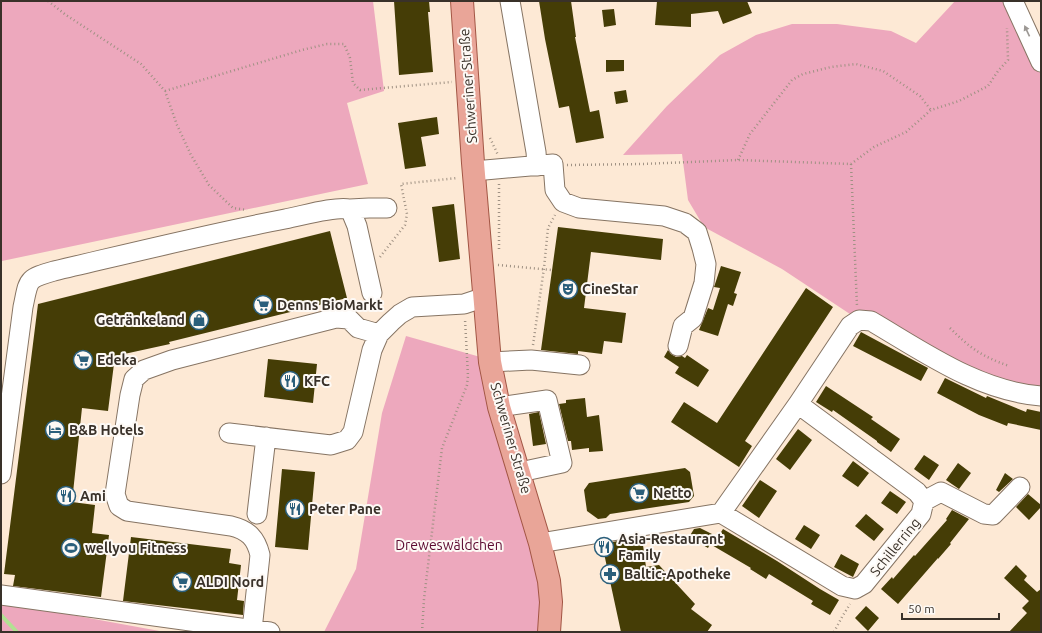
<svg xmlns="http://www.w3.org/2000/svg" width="1042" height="633" font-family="Ubuntu,sans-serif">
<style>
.green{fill:#eda8bd}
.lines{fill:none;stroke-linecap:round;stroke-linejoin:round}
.stream{stroke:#b1e192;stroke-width:4}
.building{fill:#453d06}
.minor-casing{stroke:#867463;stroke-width:21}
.major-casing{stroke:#a25544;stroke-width:24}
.path{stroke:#9f9183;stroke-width:2.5;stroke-dasharray:1 3;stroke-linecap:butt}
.minor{stroke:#fff;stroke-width:19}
.major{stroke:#e9a598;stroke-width:22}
.oneway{fill:#9c9894}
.labels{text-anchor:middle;stroke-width:4;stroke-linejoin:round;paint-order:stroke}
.street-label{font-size:14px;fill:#393129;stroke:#fdf9f5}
.poi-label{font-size:14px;font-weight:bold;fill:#393129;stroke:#fdf9f5;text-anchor:start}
.park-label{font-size:14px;fill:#5b082f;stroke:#fdf9f5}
</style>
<rect width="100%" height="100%" fill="#fde9d5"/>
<path class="green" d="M1 1H373L384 91 347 103 368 184 2 261 1 281Z
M955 1H1013L1041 62V396L1034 395 859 320 782 269 704 227 688 200 682 154 623 155 667 106 720 55 756 35 792 24H837L891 31 916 43Z
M406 336 491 360 549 632H324L356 569 382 413Z
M1 602 165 632H1Z"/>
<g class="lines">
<path class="stream" d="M1 615 17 632"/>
</g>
<path class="building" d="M394 1H429L430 12H428L433 72 399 75Z
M539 1H571L576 37H575L590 112 599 110 604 138 576 143 569 106 559 108 545 39Z
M657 1H747L752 13 723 24 718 11 691 14V27L655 25Z
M614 9 616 25 604 27 602 10Z
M606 60H624V71L606 72Z
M626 90 628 102 616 104 614 92Z
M437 117 439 134 421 137 426 166 405 169 398 123Z
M454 204 460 259 439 262 432 207Z
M558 227 663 239 661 260 591 252 584 308 626 313 622 343 604 341 602 354 578 351V354L541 350Z
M330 231 347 298 169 342 170 344 115 356 108 411 82 408 72 502 95 505 92 533 109 535 101 597 13 586 15 575 4 574 38 304Z
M721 266 741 272 734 293 737 294 733 306 728 304 718 336 699 330 708 308 713 310 720 288 714 287Z
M806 288 833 307 745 441 752 446 739 467 671 422 684 402 717 423Z
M861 332 928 368 921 381 853 346Z
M668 350 671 354 676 357 682 356 685 358 687 355 709 370 698 387 675 373 679 367 664 357Z
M268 359 317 364 313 403 264 397Z
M945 378 986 398 987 396 1026 412 1027 409 1041 412V430L1008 423 1007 426 979 415 937 393Z
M826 386 873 417 871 419 900 439 891 452 877 442V441L833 410 832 412 816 402Z
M585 398 587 417 599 415 603 451 589 452V448L572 450 571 441H568L559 404 566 403V400Z
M539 412 546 444 533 446 529 414Z
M798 429 812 440 790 470 776 459Z
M924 455 939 465 929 480 914 469Z
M853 461 869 473 858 487 842 476Z
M958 463 971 473 959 489 946 480Z
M685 468 690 472 694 496 689 502 610 514 606 518 598 519 587 511 584 490 589 483Z
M282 469 315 472 308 550 275 547Z
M1005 473 1013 479 999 492 996 490Z
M760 480 777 491 759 518 742 506Z
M890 491 906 502 897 514 881 503Z
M1028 494 1041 505V507L1029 520 1016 507Z
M952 510 969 519 950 543 951 544 938 559V558L898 604 881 589 892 577 893 579 914 555 915 556 947 520 946 519Z
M866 514 884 529 874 541 855 526Z
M804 525 820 535 811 549 795 539Z
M700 528 718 537 723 529 777 561 820 589 839 600 830 615 811 604 813 601 769 574 766 579 750 569 751 568 710 544 708 548 689 537 694 529Z
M131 537 231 549 229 563 241 565 237 600 244 601 243 615 123 601Z
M634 538 643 545 646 567 659 565 695 604 691 609 712 625 707 632H621L602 544Z
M841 554 859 564 853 577 834 567Z
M1016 565 1027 576 1024 580 1037 592 1041 589V632H1009L1027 613 1022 608 1029 601 1004 578Z
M866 606 879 618 868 631 855 618Z"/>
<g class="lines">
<g class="minor-casing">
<path id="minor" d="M510 1 536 152 537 166
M1013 1 1041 62
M474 171 553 164 555 190 563 202 579 208 664 216 685 223 697 232 702 248 706 264 704 283 693 318 683 326 678 346
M350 209 369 208H387
M490 362 531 360 580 365
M499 407 547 400 562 463 520 472
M229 433 331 445 347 440 353 432 372 350 379 334 391 322 400 314 412 307 464 304 485 297
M1 474 23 307C29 279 26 279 54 271 131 253 208 234 285 219 302 216 334 206 350 209L357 226 372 293
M924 501 941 492 984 514 993 515 1020 487
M721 513 798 404 850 326 859 320 871 321C924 352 978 391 1041 396
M257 514 266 437
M540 543 721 513 842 586 855 589 864 584 921 514 924 501 917 492 798 404
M1 595 270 632
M252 630 260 555C256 538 248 530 231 526L127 511 119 506 115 494 130 395 134 379 144 370 172 360 336 318 349 319 358 328 379 334"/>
</g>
<g class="major-casing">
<path id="major" d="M462 1 473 163 490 362 499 407 540 543 549 581 551 602 549 632"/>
</g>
<path class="path" d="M48 1 66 15 141 64 165 91 177 125 191 155 209 185 233 208 247 210
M165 91 302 50 327 44H344L350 58 353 83 360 90 452 82
M490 138 498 155
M738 160 750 134 792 80 803 74 831 67 856 64 883 71 920 96 931 110
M851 164 857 306
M567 165 642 164 738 160 851 164 874 147 906 132 931 110 959 101 988 86 998 71 1008 60 1007 28
M499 249V184
M380 257 405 225 407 214 401 184 457 178
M498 265 552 270
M950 328C970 348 981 356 1009 366
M533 345 544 268 548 228 555 215
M422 632 424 599 442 448 467 385 468 376 465 319
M834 632 842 617 850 604"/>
<use href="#minor" class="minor"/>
<use href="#major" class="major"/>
</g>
<defs><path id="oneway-solid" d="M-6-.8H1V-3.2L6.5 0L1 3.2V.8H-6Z"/></defs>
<use class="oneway" href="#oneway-solid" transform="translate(1027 31) rotate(-115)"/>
<defs>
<g id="theatre-ring" transform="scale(1)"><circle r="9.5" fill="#fdf9f5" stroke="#2b5f7b" stroke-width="1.5"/><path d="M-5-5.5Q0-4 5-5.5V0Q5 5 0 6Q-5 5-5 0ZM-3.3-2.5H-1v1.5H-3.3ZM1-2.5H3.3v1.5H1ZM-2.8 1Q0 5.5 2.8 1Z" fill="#2b5f7b"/></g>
<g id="supermarket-ring" transform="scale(1)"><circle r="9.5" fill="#fdf9f5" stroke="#2b5f7b" stroke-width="1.5"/><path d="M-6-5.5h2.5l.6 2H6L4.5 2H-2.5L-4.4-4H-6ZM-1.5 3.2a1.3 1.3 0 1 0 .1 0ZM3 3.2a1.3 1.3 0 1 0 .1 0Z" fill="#2b5f7b"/></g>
<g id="shop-ring" transform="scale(1)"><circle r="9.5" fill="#fdf9f5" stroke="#2b5f7b" stroke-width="1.5"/><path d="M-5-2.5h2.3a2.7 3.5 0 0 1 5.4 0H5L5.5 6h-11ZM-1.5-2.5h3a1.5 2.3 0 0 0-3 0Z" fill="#2b5f7b"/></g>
<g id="restaurant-ring" transform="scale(1)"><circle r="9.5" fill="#fdf9f5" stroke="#2b5f7b" stroke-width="1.5"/><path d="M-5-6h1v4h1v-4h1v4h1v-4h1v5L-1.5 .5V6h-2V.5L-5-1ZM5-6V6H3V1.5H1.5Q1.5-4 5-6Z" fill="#2b5f7b"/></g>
<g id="hotel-ring" transform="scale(1)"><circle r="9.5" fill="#fdf9f5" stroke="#2b5f7b" stroke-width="1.5"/><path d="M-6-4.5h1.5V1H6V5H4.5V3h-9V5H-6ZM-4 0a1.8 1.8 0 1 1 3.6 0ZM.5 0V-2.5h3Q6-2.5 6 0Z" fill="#2b5f7b"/></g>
<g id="stadium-ring" transform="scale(1)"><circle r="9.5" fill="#fdf9f5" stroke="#2b5f7b" stroke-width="1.5"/><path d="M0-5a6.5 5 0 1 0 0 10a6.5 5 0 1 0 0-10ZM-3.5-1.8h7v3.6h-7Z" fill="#2b5f7b"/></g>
<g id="pharmacy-ring" transform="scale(1)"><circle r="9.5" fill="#fdf9f5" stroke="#2b5f7b" stroke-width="1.5"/><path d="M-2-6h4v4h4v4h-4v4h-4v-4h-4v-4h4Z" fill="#2b5f7b"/></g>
</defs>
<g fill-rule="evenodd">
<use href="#theatre-ring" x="568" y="289"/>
<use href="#supermarket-ring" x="263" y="305"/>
<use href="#shop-ring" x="199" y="320"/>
<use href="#supermarket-ring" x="83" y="360"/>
<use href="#restaurant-ring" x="290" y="381"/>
<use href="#hotel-ring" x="55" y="430"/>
<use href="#supermarket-ring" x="639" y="493"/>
<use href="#restaurant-ring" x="66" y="496"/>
<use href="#restaurant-ring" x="295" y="509"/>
<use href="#restaurant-ring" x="604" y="547"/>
<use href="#stadium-ring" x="71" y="548"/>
<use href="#pharmacy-ring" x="610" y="574"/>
<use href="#supermarket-ring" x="182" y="582"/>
</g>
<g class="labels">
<g class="street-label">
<text transform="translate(468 86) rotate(-94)" y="5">Schweriner Straße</text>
<text transform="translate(511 438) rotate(74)" y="5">Schweriner Straße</text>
<text transform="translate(895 547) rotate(-51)" y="5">Schillerring</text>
</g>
<g class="poi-label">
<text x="582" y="294">CineStar</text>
<text x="277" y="310">Denns BioMarkt</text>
<text x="185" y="325" text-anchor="end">Getränkeland</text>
<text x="97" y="365">Edeka</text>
<text x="304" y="386">KFC</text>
<text x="69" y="435">B&amp;B Hotels</text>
<text x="653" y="498">Netto</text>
<text x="80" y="501">Ami</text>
<text x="309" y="514">Peter Pane</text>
<text x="618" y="544">Asia-Restaurant<tspan x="618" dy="16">Family</tspan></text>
<text x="85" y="553">wellyou Fitness</text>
<text x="624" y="579">Baltic-Apotheke</text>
<text x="196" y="587">ALDI Nord</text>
</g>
<g class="park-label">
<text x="449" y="550">Dreweswäldchen</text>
</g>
</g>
<rect width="1042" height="633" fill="none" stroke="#393129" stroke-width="4"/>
<path d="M902 613v6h97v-6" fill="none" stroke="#393129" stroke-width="2"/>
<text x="908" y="613" font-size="12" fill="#393129" stroke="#fdf9f5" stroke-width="3" paint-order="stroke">50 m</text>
</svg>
